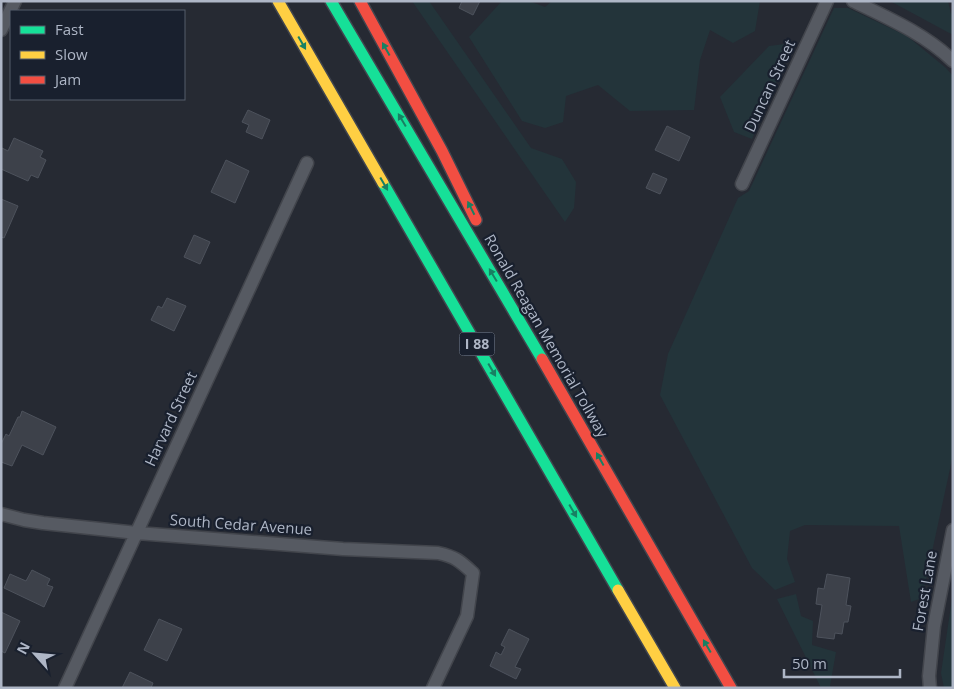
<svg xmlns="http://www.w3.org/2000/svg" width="954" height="689" font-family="'Open Sans',sans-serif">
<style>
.green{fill:#23343a}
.building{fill:#3d414a;stroke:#4d525c}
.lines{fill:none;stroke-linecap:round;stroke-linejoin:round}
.street-casing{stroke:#42454c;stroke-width:15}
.fast-casing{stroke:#42464f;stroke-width:14}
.slow-casing{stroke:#42464f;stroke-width:14}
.jam-casing{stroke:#42464f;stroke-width:14}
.street{stroke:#565a62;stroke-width:12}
.fast{stroke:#16e098;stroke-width:11}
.slow{stroke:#ffcf43;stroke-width:11}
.jam{stroke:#f24e42;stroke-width:11}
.oneway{fill:#188063}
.labels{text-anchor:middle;stroke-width:4.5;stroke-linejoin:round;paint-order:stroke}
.shield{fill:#19202e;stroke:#818998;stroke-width:1}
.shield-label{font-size:14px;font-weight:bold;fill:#aeb6c6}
.street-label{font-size:15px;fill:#aeb6c6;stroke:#19202e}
</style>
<rect width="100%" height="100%" fill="#262a33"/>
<path class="green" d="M412 1H429L531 148 562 159 576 182 574 208 565 222Z
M502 1H529L545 7 552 1H760L755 31 733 43 710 30 700 60 694 110 630 111 598 85 566 96 563 122 545 128 522 121 469 37Z
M890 1H948L951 14 953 4V35Z
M834 8H848L907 36 946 68 953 76V455L922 598 911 602 899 526 805 525 790 531 787 559 795 582 775 590 752 568 660 395 668 354 738 198 749 191Z
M793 43 752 139 734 132 720 97 769 46Z
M953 592V688H944L941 673Z
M796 594 801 616 813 621 812 645 836 652 830 686 833 688H821L777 599Z"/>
<path class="building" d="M462 1H480L473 15 459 8Z
M248 110 270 120 262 139 246 132 249 125 242 122Z
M667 126 690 137 679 161 655 150Z
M14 138 43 151 40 157 46 160 38 178 31 175 28 181 1 169V150L2 148 8 151Z
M226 160 249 171 235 203 211 192Z
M653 173 667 179 660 194 646 188Z
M1 199 18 206 4 238 1 237Z
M194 235 210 242 200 264 184 257Z
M167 298 186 306 174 331 151 320 158 306 162 308Z
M22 411 56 427 43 455 22 445 12 466 1 462V444L6 434 9 436 18 417H20Z
M32 570 50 579 47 585 53 587 44 607 4 588 10 574 26 581Z
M827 574 850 578 846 605 851 606 848 622H844L842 634 835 633 834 639 817 637 822 605 816 604 818 588 824 589Z
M1 612 20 621 5 653 1 651Z
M159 619 182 629 167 661 144 650Z
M509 629 529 639 515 667 521 669 516 679 490 666 496 652 501 655 505 647 501 645Z
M130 672 153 683 151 688H122Z"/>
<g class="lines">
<g class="street-casing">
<path id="street" d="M853 1C888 18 925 34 953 61
M1 30 15 1
M742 184 827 1
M1 514 24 520 43 523 137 533 343 549 438 553C456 557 460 561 473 573L467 616 433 688
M65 688 307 163
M930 688 929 676 934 626 953 530"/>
</g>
<g class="fast-casing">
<path id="fast" d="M331 1 542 359
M383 183 618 590"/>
</g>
<g class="slow-casing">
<path id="slow" d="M278 1 383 183
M618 590 675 688"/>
</g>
<g class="jam-casing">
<path id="jam" d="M360 1 442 151 476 220
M542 359 731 688"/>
</g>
<use href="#street" class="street"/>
<use href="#fast" class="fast"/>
<use href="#slow" class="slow"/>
<use href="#jam" class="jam"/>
</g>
<defs><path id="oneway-solid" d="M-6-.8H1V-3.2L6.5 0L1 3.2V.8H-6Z" transform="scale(1.25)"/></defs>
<g class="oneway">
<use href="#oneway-solid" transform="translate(302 43) rotate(60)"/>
<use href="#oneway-solid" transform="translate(386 49) rotate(-119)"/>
<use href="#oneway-solid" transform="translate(402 120) rotate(-121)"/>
<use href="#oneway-solid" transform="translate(384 184) rotate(60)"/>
<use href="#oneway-solid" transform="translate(471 208) rotate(-117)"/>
<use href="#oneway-solid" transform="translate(493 275) rotate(-121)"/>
<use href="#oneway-solid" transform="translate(492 370) rotate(60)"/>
<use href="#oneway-solid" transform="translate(600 459) rotate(-119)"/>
<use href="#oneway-solid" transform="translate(573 511) rotate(60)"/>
<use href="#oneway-solid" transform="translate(707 646) rotate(-120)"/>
</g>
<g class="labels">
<rect class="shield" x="459.5" y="332.5" width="35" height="23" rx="4"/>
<g class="shield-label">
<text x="477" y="349">I 88</text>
</g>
<g class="street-label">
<text transform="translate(770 86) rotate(-65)" y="5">Duncan Street</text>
<text transform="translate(546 336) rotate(60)" y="5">Ronald Reagan Memorial Tollway</text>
<text transform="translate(171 419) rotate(-65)" y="5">Harvard Street</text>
<text transform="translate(241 525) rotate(4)" y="5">South Cedar Avenue</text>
<text transform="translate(925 591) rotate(-80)" y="5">Forest Lane</text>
</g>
</g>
<rect width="954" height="689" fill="none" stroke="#aeb6c6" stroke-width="5"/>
<rect x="10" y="10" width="175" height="90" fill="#19202e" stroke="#555c6b"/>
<rect x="20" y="26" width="25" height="8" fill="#16e098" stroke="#555c6b"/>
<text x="55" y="35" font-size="15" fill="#aeb6c6">Fast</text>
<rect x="20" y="51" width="25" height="8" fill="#ffcf43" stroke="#555c6b"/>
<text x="55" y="60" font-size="15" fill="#aeb6c6">Slow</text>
<rect x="20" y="76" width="25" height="8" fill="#f24e42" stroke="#555c6b"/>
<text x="55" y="85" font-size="15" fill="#aeb6c6">Jam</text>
<g transform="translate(35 654) rotate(297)" stroke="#19202e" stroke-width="4" paint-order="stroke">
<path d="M0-4L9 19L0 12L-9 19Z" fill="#aeb6c6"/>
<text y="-8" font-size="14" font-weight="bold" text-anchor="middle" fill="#aeb6c6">N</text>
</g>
<path d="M784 669v8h116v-8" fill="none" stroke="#aeb6c6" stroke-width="2.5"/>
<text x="792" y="669" font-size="15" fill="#aeb6c6" stroke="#19202e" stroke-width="4" paint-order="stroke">50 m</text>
</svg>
